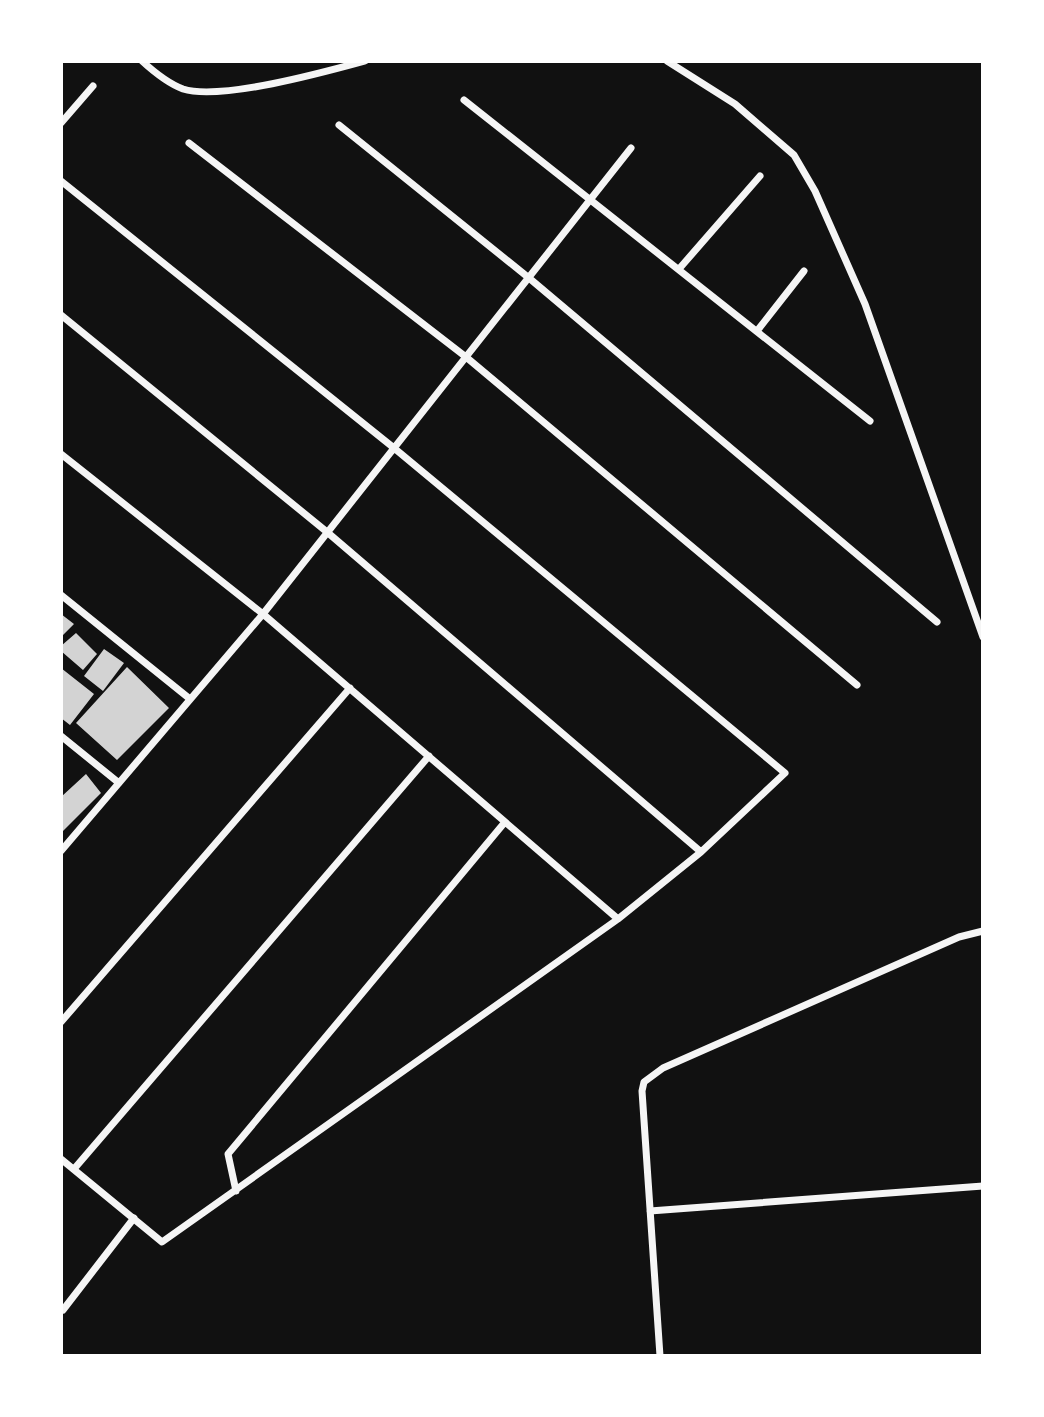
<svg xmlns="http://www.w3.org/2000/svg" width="1044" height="1417" font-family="Helvetica,sans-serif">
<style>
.building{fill:#d3d3d3}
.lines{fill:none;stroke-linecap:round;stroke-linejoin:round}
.minor{stroke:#f5f5f5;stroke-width:7}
</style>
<rect width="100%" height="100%" fill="#111"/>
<path class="building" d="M61 614 74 624 61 637Z
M76 633 97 654 83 670 61 651V646Z
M104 649 124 663 103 691 84 676Z
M127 667 169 708 117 760 76 723Z
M61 668 94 694 70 725 61 718Z
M86 774 101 793 61 833V797Z"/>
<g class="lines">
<path class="minor" d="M142 61C154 72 167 83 183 89 220 101 325 72 365 61
M667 61 735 104 794 155 815 191 865 304 983 637
M464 100 870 421
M61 123 93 86
M339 125 529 278 937 622
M189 143 466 357 857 685
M61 181 394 448 785 773 701 852 618 919 162 1242 61 1159
M679 269 760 176
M61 315 327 532 701 852
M757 331 804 271
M61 454 263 614 618 919
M61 595 190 699
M61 736 119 783
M61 851 263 614 631 148
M61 1022 350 688
M74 1169 429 756
M236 1191 228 1154 505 822
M650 1211 983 1186
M63 1310 134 1218
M660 1356 642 1091 644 1082 663 1068 959 937 983 931"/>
</g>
<rect width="1044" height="1417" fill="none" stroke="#ffffff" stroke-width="126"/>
</svg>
